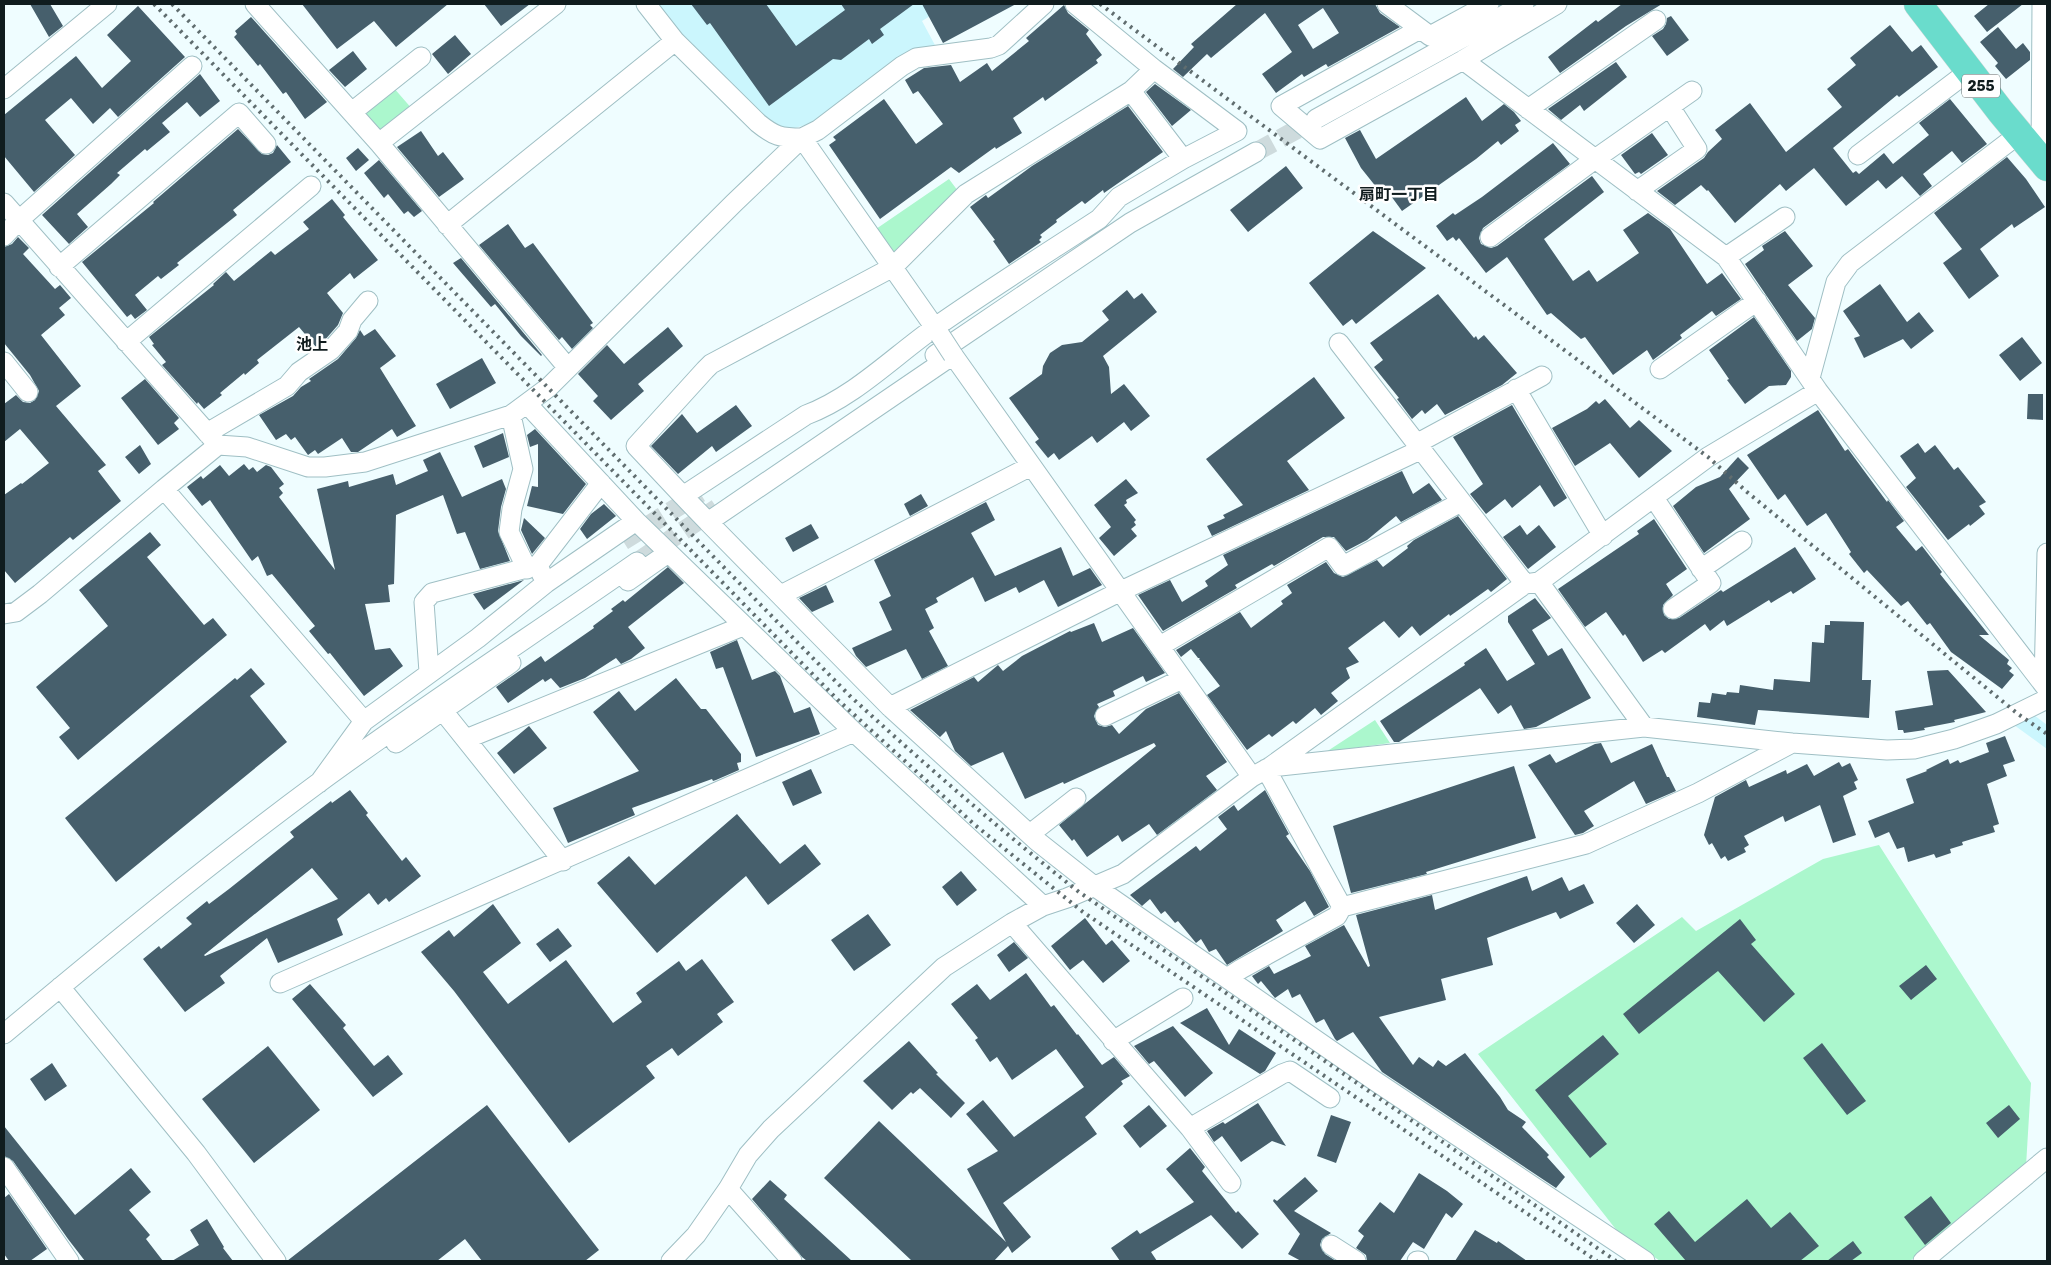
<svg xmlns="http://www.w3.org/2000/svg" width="2051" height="1265" font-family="Rubik,'Noto Sans JP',sans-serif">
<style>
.built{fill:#cbf6fd}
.green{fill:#abf7cd}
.building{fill:#465f6c;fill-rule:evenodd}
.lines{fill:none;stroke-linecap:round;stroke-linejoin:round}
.minor-tunnel{stroke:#cedbdd;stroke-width:19;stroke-dasharray:19 9;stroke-linecap:butt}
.minor-casing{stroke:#9fbfc4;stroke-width:21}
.highway-casing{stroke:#d4d6d6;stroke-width:29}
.minor{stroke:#fff;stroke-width:19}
.highway{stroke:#6adccc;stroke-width:28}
.rail{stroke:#606d6f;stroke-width:4;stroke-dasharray:2.5 5;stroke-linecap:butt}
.minor-bridge-casing{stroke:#9fbfc4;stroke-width:21;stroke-linecap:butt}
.minor-bridge{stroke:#fff;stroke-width:19}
.labels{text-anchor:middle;stroke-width:5;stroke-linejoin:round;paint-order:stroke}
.shield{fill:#fff;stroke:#586062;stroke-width:1}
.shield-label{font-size:14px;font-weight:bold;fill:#101c1e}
.neighbourhood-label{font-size:16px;font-weight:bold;fill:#101c1e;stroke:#fff}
</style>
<rect width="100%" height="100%" fill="#effdff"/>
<path class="built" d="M658 4H950L922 21 936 47 815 122 795 128 780 127 770 123 692 47Z
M2034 715 2047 725V749L2014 725Z"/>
<path class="green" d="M393 87 413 110 384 131 378 129 363 112Z
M949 179 958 191 894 256 876 229Z
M1375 720 1390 743 1326 752Z
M1879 845 2031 1083 2026 1166 1910 1261H1660L1618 1232 1478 1054 1682 917 1696 931 1823 859Z"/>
<path class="building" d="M30 4H50L63 26 49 37Z
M302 4H448L396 47 374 21 337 49Z
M484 4H530L501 26Z
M691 4H766L796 46 845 10 841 4H914L880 29 884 35 872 44 869 39 841 60 833 59 769 106 710 23 707 25Z
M922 4H1016L943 43Z
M1237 4H1375L1380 13 1400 27 1328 67 1326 64 1304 77 1302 74 1276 93 1262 74 1292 52 1265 13 1211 58 1207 54 1183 77 1173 69 1194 47 1191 44ZM1323 8 1339 33 1313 49 1298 25Z
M1622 4H1662L1626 26 1560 73 1548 57 1596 20 1598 22Z
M1989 4H2023L1987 32 1974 16Z
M1064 5 1068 13 1089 30 1086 34 1102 55 1096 60 1098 63 1045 101 1043 97 1013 118 1022 133 996 149 995 147 959 173 951 167 880 219 829 145 836 140 833 137 884 99 916 144 943 124 918 91 913 94 905 80 924 68 951 65 960 82 987 63 992 71 1029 41 1026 38Z
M138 6 185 57 118 117 110 108 93 124 71 98 45 120 75 155 34 192 4 156V115L76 56 102 88 131 61 107 35Z
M1671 16 1689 40 1667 56 1652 36 1663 29 1666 24 1667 18Z
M251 17 327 102 305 119 286 92 283 94 260 64 258 66 234 37 237 34 235 31Z
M1890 25 1912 52 1921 45 1938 67 1899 97 1897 95 1833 148 1853 173 1856 171 1859 174 1884 153 1893 164 1929 135 1919 123 1950 99 1987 144 1962 163 1952 151 1923 174 1932 186 1920 196 1902 176 1886 189 1878 180 1846 206 1814 168 1786 191 1780 184 1735 223 1708 190 1707 191 1701 185 1675 205 1657 191 1704 158 1708 152 1722 139 1715 130 1750 103 1786 152 1842 107 1827 89 1856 65 1850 58Z
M1998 27 2016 49 2023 43 2030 52V60L2006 79 1995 66 1998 63 1980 42Z
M455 35 471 54 448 74 432 54Z
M353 51 367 69 345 87 329 70Z
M1616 62 1627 77 1584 111 1580 105 1561 120 1548 109Z
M200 74 220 101 200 117 187 102 162 123 170 132 147 151 145 149 117 173 120 175 111 184 77 214 88 227 69 244 42 215Z
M1155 84 1191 110 1172 126 1146 92Z
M1466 97 1482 121 1504 104 1514 112 1521 121 1515 125 1519 131 1501 145 1498 141 1476 159 1402 211 1383 185 1377 188 1361 168 1345 138 1360 130 1376 159Z
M1128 106 1163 152 1104 193 1103 190 1085 204 1082 201 1056 220 1057 222 1040 235 1042 237 1039 240 1041 242 1009 264 993 241 995 240 970 207 986 195 988 198 1032 166Z
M238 129 262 154 268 155 273 153 277 145 291 162 233 210 237 215 177 263 179 265 161 279 158 276 135 295 147 310 135 319 131 314 127 317 82 262 154 203 153 202Z
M421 131 438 156 443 152 464 179 439 197 397 147Z
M1652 133 1668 155 1641 174 1639 172 1635 174 1621 155Z
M1553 143 1570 164 1483 228 1479 238 1481 244 1491 248 1497 246 1592 176 1604 192 1544 239 1573 281 1589 270 1597 282 1639 253 1623 230 1648 213 1670 229 1707 284 1722 273 1741 299 1716 316 1712 311 1680 335 1682 338 1653 360 1647 350 1613 375 1585 337 1581 339 1551 313 1547 315 1507 257 1486 273 1459 238 1456 241 1453 237 1447 241 1436 226 1453 213 1455 215 1482 197Z
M358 148 369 160 356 171 346 158Z
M2007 157 2026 179 2045 207 2014 228 2012 224 1980 249 1999 276 1969 299 1943 263 1962 249 1934 213Z
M379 160 422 211 414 217 408 211 404 214 388 194 384 198 364 173Z
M1286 166 1303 188 1248 232 1230 210Z
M332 199 345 215 343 217 378 260 354 279 350 273 327 293 343 313 338 325 324 341 316 347 299 327 257 360 259 363 245 375 244 373 220 393 222 395 204 409 198 402 197 404 162 365 166 362 152 345 154 344 149 337 214 285 213 284 226 272 234 281 271 251 275 255 309 229 303 222Z
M508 224 525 248 533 243 593 323 590 325 593 328 572 349 562 337 559 340 479 245Z
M1373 231 1426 268 1356 324 1352 319 1343 326 1309 283Z
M1785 231 1813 266 1788 285 1815 318 1812 329 1797 341 1745 264 1764 250 1762 246Z
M18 237 29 248 23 254 55 289 60 285 71 298 59 308 65 315 41 335 81 386 56 406 106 465 98 471 121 501 73 540 70 537 15 583 4 570V495L21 483 22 484 49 463 20 429 4 442V404L16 395 23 402 30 403 35 400 39 391 30 375 4 343V247L12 244Z
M461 258 542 355 541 356 521 336 495 304 491 307 453 263Z
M1880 284 1907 322 1919 312 1934 331 1911 349 1903 339 1864 358 1854 338 1860 336 1843 311Z
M1127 290 1134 299 1142 293 1157 312 1103 356 1109 367 1111 394 1124 384 1150 416 1131 431 1124 422 1097 443 1092 436 1059 460 1054 453 1048 458 1035 442 1039 439 1009 398 1042 374 1043 366 1050 353 1062 345 1082 342 1109 320 1102 311Z
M1438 294 1474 338 1476 336 1478 340 1484 335 1517 373 1502 385 1445 415 1437 404 1425 414 1422 410 1412 419 1397 399 1399 398 1374 367 1383 360 1370 343Z
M1754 317 1791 371V377L1786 385 1769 386 1745 404 1727 380 1729 379 1709 350Z
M668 327 683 346 638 384 644 391 611 420 593 401 598 396 578 374 607 345 624 364Z
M375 329 396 356 380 368 416 426 397 437 392 429 358 452H351L342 438 318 454 315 450 308 455 295 437 291 440 286 434 276 440 259 415 293 396 301 387 311 381 309 379 338 359 356 338 360 330 364 336Z
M2022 337 2042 363 2020 381 1999 355Z
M482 358 496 383 450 409 436 384Z
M1314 377 1345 418 1287 461 1309 490 1212 536 1207 526 1225 518 1223 515 1243 505 1206 459Z
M145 379 179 418 174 423 179 429 158 445 121 398Z
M2028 394H2043V420L2027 419Z
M1605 399 1630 428 1639 420 1672 451 1639 478 1610 443 1575 466 1552 428 1587 409 1596 401 1599 404Z
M736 405 752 426 716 452 712 446 678 474 651 446 682 414 697 433Z
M1512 405 1567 498 1554 507 1540 485 1512 508 1505 499 1486 514 1470 494 1483 484 1453 437Z
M1818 410 1845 451 1848 449 1887 502 1888 500 1904 521 1896 527 1916 551 1922 546 1942 572 1940 574 1989 635H1979L2009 660 2007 664 2012 668 2009 671 2014 675 2002 689 1951 652 1930 623 1927 625 1908 601 1901 606 1867 570 1864 573 1849 554 1851 552 1826 513 1807 526 1785 494 1778 500 1747 455Z
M535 429 586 484 563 514 527 506 532 486 538 487V444L530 447 527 435Z
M503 433 509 457 483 468 474 446Z
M1918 443 1925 453 1935 445 1954 470 1958 467 1986 502 1979 506 1985 514 1970 526 1969 524 1948 540 1906 487 1916 478 1900 456Z
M140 445 151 464 139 474 125 457Z
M440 452 462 497 502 479 506 489 501 507 498 531 510 561 480 569 465 532 457 534 443 495 396 515 394 584 388 585 390 602 365 604 375 650 390 648 403 666 364 696 330 653 328 654 309 631 315 626 272 574 267 576 258 556 252 561 210 500 202 506 187 487 201 476 203 479 220 465 229 476 244 464 249 470 253 467 257 472 266 465 271 467 284 484 279 488 283 493 279 497 335 570 317 489 348 481 349 487 393 474 396 485 428 471 423 460Z
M1738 457 1749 468 1729 489 1750 519 1704 553 1673 506 1696 487 1720 477Z
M1402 471 1413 494 1429 483 1442 500 1401 522 1396 516 1367 540 1346 551 1334 537H1323L1274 566 1272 564 1235 585 1237 588 1163 631 1138 595 1170 580 1182 602 1208 586 1205 581 1228 565 1223 555Z
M1126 479 1138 493 1126 500 1127 503 1124 505 1136 520 1134 522 1136 525 1131 529 1137 536 1114 556 1099 538 1111 527 1094 505Z
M921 494 928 506 910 516 904 504Z
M986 502 995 520 971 533 995 576 1061 547 1073 576 1090 568 1102 585 1058 607 1044 580 1019 593 1016 587 985 602 973 577 936 598 938 602 925 609 934 628 929 631 948 666 922 679 906 649 866 667 856 656 852 648 892 630 879 602 891 596 874 560Z
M604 504 616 516 587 539 580 529 591 514Z
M1458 516 1507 579 1491 592 1488 589 1450 616 1449 614 1420 636 1412 626 1399 638 1384 621 1348 648 1359 662 1346 668 1350 678 1331 693 1338 701 1321 715 1315 708 1296 724 1293 721 1272 737 1269 734 1247 750 1207 695 1220 686 1199 659 1200 658H1198L1191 649 1181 657 1176 650 1240 612 1251 628 1283 604 1281 601 1292 593 1287 585 1326 562 1334 573 1343 577 1377 560 1383 567 1408 548 1407 546 1414 540Z
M524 518 545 538 532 554 521 530Z
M1654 519 1687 569 1666 584 1673 595 1663 605 1664 615 1669 619 1679 618 1721 590 1723 592 1795 547 1816 579 1793 594 1791 591 1771 603 1769 600 1727 626 1724 620 1710 631 1705 624 1665 653 1662 650 1643 662 1625 634 1623 636 1606 612 1585 627 1558 589 1639 534 1637 531Z
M811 524 819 538 793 552 785 538Z
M1520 525 1527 535 1539 525 1556 547 1528 569 1503 537Z
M150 532 161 545 147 557 204 625 213 618 227 635 78 760 59 737 70 728 36 687 108 626 79 590Z
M668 567 684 583 628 627 645 648 631 659 621 664 616 658 585 678 560 688 551 678 545 682 543 679 508 703 496 687 541 656 545 662 594 628 593 626 613 611 611 609 623 600 625 602Z
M524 580 484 610 473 594Z
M826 585 834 602 812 612 799 598Z
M1535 598 1551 618 1532 630 1548 656 1562 648 1591 698 1536 727 1524 729 1511 705 1498 714 1480 688 1399 742H1394L1380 721 1465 665 1464 663 1486 648 1507 681 1535 664 1508 622V616Z
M1830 621 1864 622 1862 680H1871L1869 718 1758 710 1755 725 1697 717 1699 702 1710 703 1712 693 1726 695 1727 692 1739 693 1740 685 1773 690 1774 679 1810 682 1812 642 1824 643 1825 625H1830Z
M1094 623 1102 642 1133 628 1165 673 1146 682 1143 676 1113 691 1115 696 1097 704 1099 707 1094 716 1098 725 1105 727 1112 725 1119 734 1146 709 1179 693 1227 762 1206 776 1217 790 1157 835 1149 824 1122 842 1118 835 1087 857 1074 839 1072 841 1059 825 1156 746 1154 743 1064 784 1063 782 1025 799 1003 752 971 766 955 751 946 731 940 737 910 710 974 677 978 682 998 665 1003 671 1022 656 1070 631 1071 632Z
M737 640 752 680 775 671 780 676 794 713 810 707 820 734 756 757 723 667 716 669 710 652Z
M251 668 265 684 250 696 287 742 116 882 65 818 235 678 237 680Z
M1948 670 1986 712 1954 720 1955 722 1924 728 1925 730 1904 733 1903 730H1898L1895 711 1933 705 1927 671Z
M676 678 701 709H706L741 754V762L737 763 739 770 716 780 713 781 712 779 632 808 635 815 568 843 553 808 639 771 593 712 619 691 635 711Z
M529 726 547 748 514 774 497 753Z
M2005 736 2015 761 2003 765 2007 776 1987 784 1999 824 1993 826 1995 832 1962 842 1963 845 1950 849 1951 853 1936 858 1934 854 1908 862 1904 847 1897 849 1889 832 1875 838 1868 821 1914 803 1906 779 1927 771 1926 770 1948 759 1950 764 1958 760 1960 763 1989 752 1986 743Z
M1601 743 1611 763 1652 744 1667 777H1669L1676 791 1646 804 1634 781 1584 811 1594 826 1583 833 1575 835 1528 765 1550 754 1556 763 1595 744Z
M1839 762 1842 767 1850 763 1858 780 1854 782 1857 789 1843 796 1856 835 1833 843 1820 805 1785 822 1783 816 1744 836 1749 845 1744 848 1746 852 1728 861 1725 856 1721 859 1712 843 1709 845 1704 835 1715 797 1746 780 1749 787 1786 770 1787 774 1807 764 1814 776Z
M1514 766 1536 838 1426 872 1427 874 1351 893 1333 826Z
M811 769 822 793 793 806 782 782Z
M350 790 368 813 366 815 402 861 406 857 421 876 389 902 386 898 378 905 369 893 337 919 343 935 278 963 267 938 220 976 225 983 185 1012 143 959 159 946 161 949 192 924 186 918 207 901 209 904 229 889 294 837 290 832 331 801 332 803ZM312 868 338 899 205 956 204 955Z
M1265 790 1289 834 1286 836 1310 871 1329 907 1314 916 1305 901 1276 920 1283 931 1227 965 1216 949 1209 952 1201 939 1196 943 1178 921 1175 923 1165 911 1161 914 1150 899 1142 906 1130 895 1196 846 1200 851 1227 829 1218 817 1234 805 1238 811Z
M737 814 780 864 805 844 821 864 768 905 746 876 657 953 597 883 629 856 655 885Z
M961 871 977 890 957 906 942 887Z
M1527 876 1532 891 1562 877 1569 891 1584 884 1594 903 1560 919 1556 912 1487 938 1493 965 1441 979 1446 1000 1379 1017 1413 1065 1419 1057 1433 1067 1438 1060 1446 1066 1465 1053 1500 1097 1508 1110 1526 1122 1522 1127 1549 1155 1547 1157 1565 1177 1556 1188 1382 1072 1353 1032 1337 1041 1335 1039 1324 1019 1316 1023 1300 994 1292 998 1288 989 1275 998 1261 981 1258 984 1252 976 1269 966 1274 974 1311 956 1305 946 1344 925 1368 967 1370 966 1356 915 1432 895 1435 910Z
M493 904 521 943 483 972 508 1004 566 960 613 1023 642 1002 636 993 679 961 686 971 702 959 734 1002 717 1014 723 1022 678 1056 672 1048 646 1066 655 1078 569 1143 454 991 421 952 449 930 454 937Z
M1637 904 1655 925 1634 943 1616 923Z
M868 914 891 945 854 971 831 940Z
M1085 918 1106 945 1112 940 1130 961 1103 983 1083 960 1070 970 1051 946Z
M1740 919 1756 940 1751 944 1795 994 1764 1022 1718 971 1639 1034 1623 1014Z
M558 928 572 946 550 962 536 944Z
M1014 942 1028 958 1009 972 997 955Z
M1926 965 1937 979 1911 1000 1899 986Z
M1026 973 1051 1007 1054 1005 1077 1035 1078 1034 1102 1065 1114 1057 1130 1076 1121 1081 1123 1084 1085 1117 1097 1134 1003 1203 1031 1237 1012 1253 1008 1246 994 1261H912L824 1178 879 1121 1006 1242 967 1169 998 1151 966 1114 983 1100 1014 1137 1084 1087 1056 1049 1012 1080 997 1057 990 1062 975 1040 978 1038 951 1004 977 984 990 1000Z
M310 984 346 1025 343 1028 374 1066 388 1055 403 1074 373 1097 292 999Z
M1207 1008 1229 1045 1239 1029 1276 1053 1265 1071 1260 1074 1180 1023Z
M1173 1026 1213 1073 1185 1097 1154 1061 1149 1064 1134 1046Z
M1603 1035 1619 1054 1568 1096 1607 1144 1590 1158 1535 1090Z
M909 1041 938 1073 936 1074 965 1103 951 1118 920 1088 913 1094 911 1092 892 1110 863 1081Z
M1822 1043 1866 1101 1847 1115 1803 1058Z
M268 1046 320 1110 254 1163 202 1099Z
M52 1063 67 1086 45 1101 30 1079Z
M1258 1103 1286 1146 1272 1141 1241 1162 1222 1136 1214 1142 1207 1131 1223 1122 1225 1124Z
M487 1105 599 1250 585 1261H482L465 1239 437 1261H287Z
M1149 1105 1167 1126 1140 1148 1123 1126Z
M2009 1105 2020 1119 1998 1138 1986 1123Z
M1331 1115 1351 1122 1336 1163 1317 1156Z
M4 1126 75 1215 131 1168 151 1192 129 1210 150 1235 146 1239 163 1261H85L68 1239 13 1161 4 1156Z
M1190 1148 1205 1167 1202 1171 1236 1213 1238 1211 1259 1234 1242 1249 1211 1215 1151 1252 1157 1261H1120L1111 1248 1137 1230 1140 1234 1194 1202 1166 1169Z
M1419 1173 1447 1191 1463 1204 1452 1218 1446 1213 1424 1249 1413 1242 1400 1261H1367L1366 1255 1356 1248 1364 1236 1358 1231 1380 1202 1394 1213Z
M1305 1177 1318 1191 1294 1211 1331 1233 1322 1239 1320 1245 1325 1254 1336 1261H1301L1288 1254 1300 1234 1273 1201 1274 1199 1277 1201Z
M770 1180 787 1195 784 1199 852 1261H807L802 1257 752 1199Z
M9 1194 47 1249 30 1261H9L4 1254V1198Z
M1931 1196 1951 1223 1925 1245 1904 1217Z
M1747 1199 1771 1228 1790 1212 1819 1246 1800 1261H1686L1654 1224 1669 1211 1695 1242Z
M207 1219 224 1247 223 1248 233 1261H172L199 1245 190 1230Z
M1475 1230 1497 1243 1498 1241 1527 1261H1455Z
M1853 1241 1862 1253 1851 1261H1827Z"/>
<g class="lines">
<path class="minor-tunnel" d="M1256 152 1316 119
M623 541 700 493
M637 562 717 508"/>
<g class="minor-casing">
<path id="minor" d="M255 4 379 143 568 368
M646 4 675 41 758 123C774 136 780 138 802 138L940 335
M1075 4 1154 69 1237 131 1183 159 1119 197 1099 219C1044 255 988 290 934 328 893 357 854 397 806 415L683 496 708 522 953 355 1252 777
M1387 4 1430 36 1489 4
M1420 29 1281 106 1320 139 1463 60 1557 4
M1463 60 1726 257 1818 391 2047 689
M4 89 107 4
M1131 91 1183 159
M1528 109 1656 20
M352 112 421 57
M1316 119 1524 4
M379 143 556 4
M1858 155 1969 71
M2041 159 2042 4
M1637 191 1697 149 1670 107
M4 203 218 445 247 447 308 467H325L365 462 511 415 549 387 734 203 802 138 818 130 902 66 916 58 991 48 999 45 1044 4
M447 225 675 41
M4 236 18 221 192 66
M1490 237 1595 159 1692 91
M1726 257 1785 217
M59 267 239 113 266 144
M126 342 311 186
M1339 343 1525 584
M935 355 1130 223 1256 152
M4 362 28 392
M1660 369 1757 301
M1810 378 1836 282 1850 263 2019 134
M1516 389 1603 536
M528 405 636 521
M511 415 523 469 512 509 509 532 527 569
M207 433 287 386 299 372 331 350 348 331 352 320 368 301
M1416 444 1542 376
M164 489 218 445
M683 496 636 446 705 370 711 364 893 267 966 194 1131 91 1154 69
M1654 498 1711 583 1673 609
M708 522 890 707 1037 841 1094 886 1375 1081 1645 1261
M1701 569 1742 541
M542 575 538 565 601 483
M628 581 668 553
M1539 582 1644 727
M781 595 1031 466
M4 614 16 612 40 594 164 489 364 721
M1160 646 1329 547 1343 566 1461 502
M429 672 424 602 432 593 538 565
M2044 684 2047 553
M890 707 1121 591 1420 450
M443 711 563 861
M1105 716 1182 679
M466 739 743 626
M396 743 511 663
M1271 767 1644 727 1792 743 1887 750 1914 749 1954 739 1996 724 2047 699
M1266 769 1342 907
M319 783 364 721 478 638 546 583 636 521 854 732 1043 906
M1030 834 1076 798
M1012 923 1190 1128 1231 1183
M1227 978 1241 969 1337 916 1342 907 1586 844 1698 793 1792 743
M280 983 854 732
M60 987 196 1153 276 1261
M4 1034C107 948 210 863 317 784 422 707 531 636 637 562
M1113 1041 1183 998
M1190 1128 1282 1074 1290 1071 1330 1098
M4 1167 69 1261
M728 1189 792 1261
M1331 1245 1356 1261
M671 1261 696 1235 728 1189 748 1155 771 1129 944 967 1012 923 1043 906 1067 898 1123 874 1252 777 1270 767 1525 584 1539 582 1708 457 1818 391
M1417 1261H1419
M1923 1261 2047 1158"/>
</g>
<g class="highway-casing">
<path id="highway" d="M1918 4 2001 112 2047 167"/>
</g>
<use href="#minor" class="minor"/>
<use href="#highway" class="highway"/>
<path class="rail" d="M154 4 838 700 975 825 1083 912 1597 1261
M172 4 850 696C924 764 1000 830 1079 892L1616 1261
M1100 4 1708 457 1747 492 2018 714 2047 734"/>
<g class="minor-bridge-casing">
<path id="minor-bridge" d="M940 335 953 355"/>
</g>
<use href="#minor-bridge" class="minor-bridge"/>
</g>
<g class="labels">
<rect class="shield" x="1962" y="74.5" width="38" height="23" rx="4"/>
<g class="shield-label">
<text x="1981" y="91">255</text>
</g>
<g class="neighbourhood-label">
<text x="1399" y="200">扇町一丁目</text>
<text x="312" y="350">池上</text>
</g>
</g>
<rect width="2051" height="1265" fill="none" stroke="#101c1e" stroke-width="10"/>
</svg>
